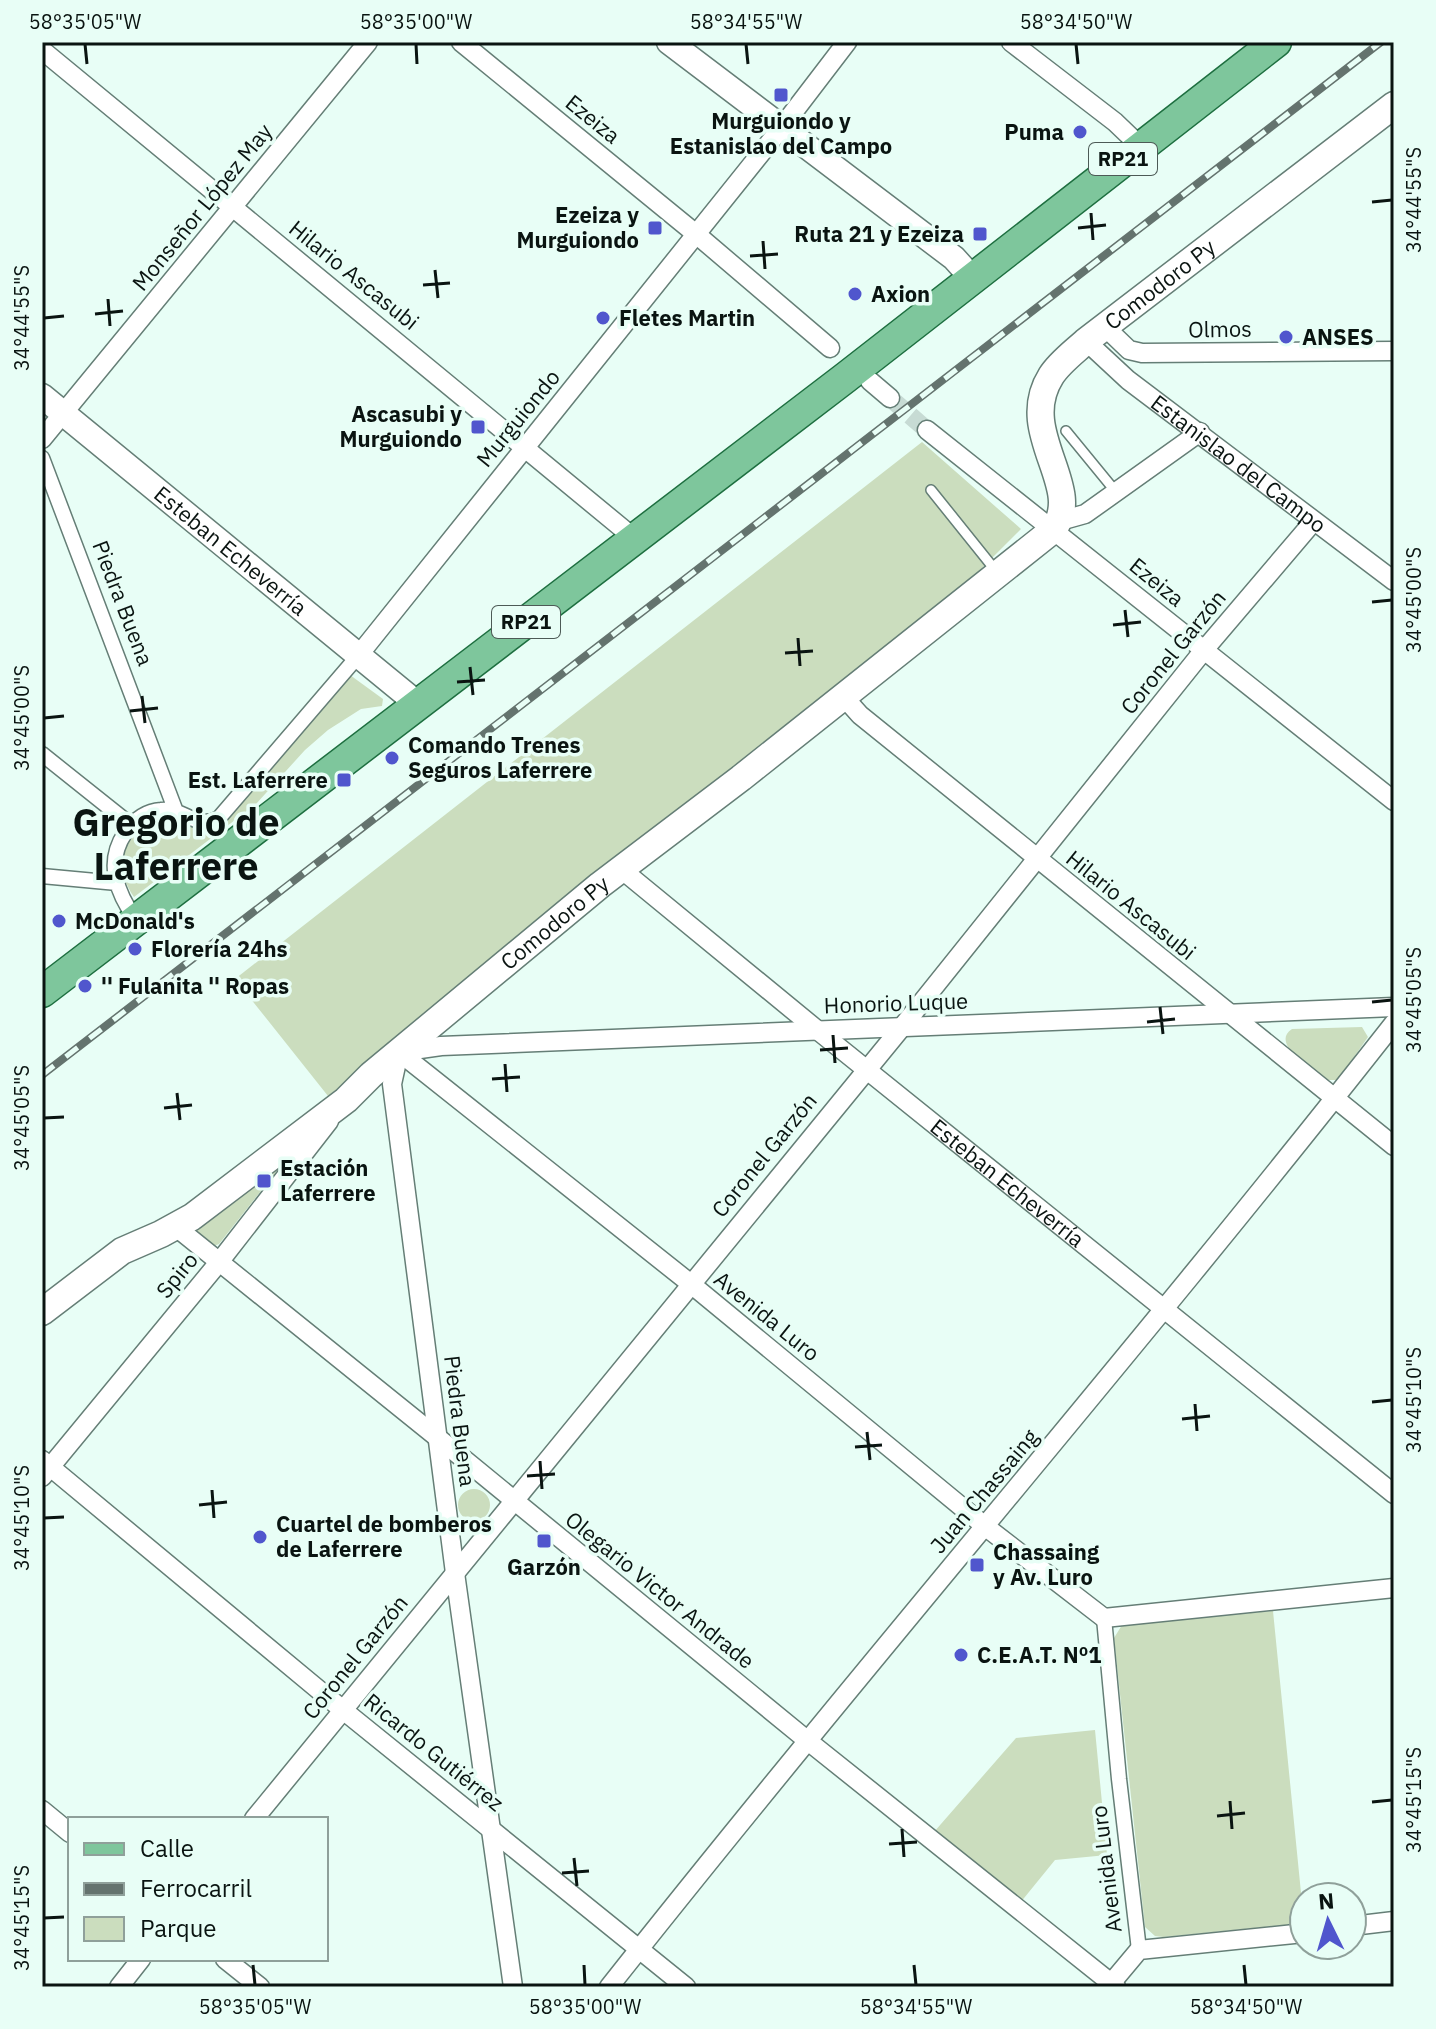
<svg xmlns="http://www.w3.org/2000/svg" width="1436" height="2029" font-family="'IBM Plex Sans',sans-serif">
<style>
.green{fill:#cbddbe}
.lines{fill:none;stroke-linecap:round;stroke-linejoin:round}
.minor-tunnel{stroke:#c7dbd4;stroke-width:18;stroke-dasharray:18 9;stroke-linecap:butt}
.service-casing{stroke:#657e76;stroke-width:12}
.pedestrian-casing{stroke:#657e76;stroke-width:17}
.minor-casing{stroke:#657e76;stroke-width:21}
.tertiary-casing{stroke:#657e76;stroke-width:27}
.secondary-casing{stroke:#657e76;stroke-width:29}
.primary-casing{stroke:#1e6f40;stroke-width:33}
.service{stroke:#fff;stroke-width:9}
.pedestrian{stroke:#fff;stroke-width:14}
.minor{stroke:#fff;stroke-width:18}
.tertiary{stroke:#fff;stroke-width:24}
.secondary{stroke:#fff;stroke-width:26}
.primary{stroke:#7ec69c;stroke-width:30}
.rail-casing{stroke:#64736e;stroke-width:8}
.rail{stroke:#e8fef6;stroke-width:5;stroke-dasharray:15;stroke-linecap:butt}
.ticks{fill:none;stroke:#0a1411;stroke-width:3}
.poi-dot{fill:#5056cd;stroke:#e8fef6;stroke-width:3}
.labels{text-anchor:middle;stroke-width:7;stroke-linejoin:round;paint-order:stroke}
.shield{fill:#e8fef6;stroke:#4d5a56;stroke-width:2}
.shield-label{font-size:20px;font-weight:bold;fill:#0a1411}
.street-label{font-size:22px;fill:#0a1411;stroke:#e8fef6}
.poi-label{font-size:22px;font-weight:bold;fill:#0a1411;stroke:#e8fef6;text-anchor:start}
.town-label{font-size:38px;font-weight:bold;fill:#0a1411;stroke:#e8fef6}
.neatline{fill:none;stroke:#0a1411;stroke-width:3}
.ticks-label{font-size:20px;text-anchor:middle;fill:#0a1411}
</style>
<rect width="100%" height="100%" fill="#e8fef6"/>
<path class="green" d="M922 442 1021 529 958 592 328 1096 235 979Z
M350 675 383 699 382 706 361 709 328 730 305 750 256 804 134 897C98 845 149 799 201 831L215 829Z
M1362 1027 1368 1037 1338 1080H1326C1314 1070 1269 1044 1292 1029Z
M284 1162 219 1244 214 1246 194 1233V1229Z
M458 1505a16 16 0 1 1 32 0a16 16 0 1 1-32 0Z
M1273 1611 1304 1923 1163 1937 1155 1936 1145 1927 1114 1638 1122 1625Z
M1095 1730 1107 1855 1055 1860 1020 1903 934 1832 1016 1738Z"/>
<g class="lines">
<path class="minor-tunnel" d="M890 398 927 430"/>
<g class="service-casing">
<path id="service" d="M1066 431 1116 492
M931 490 996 571"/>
</g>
<g class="pedestrian-casing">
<path id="pedestrian" d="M42 458 175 809
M42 754 131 825
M42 876 117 883
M136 920C117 893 105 863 125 833 134 820 145 811 161 810 183 807 197 831 219 818L358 656
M1104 1618 1119 1779 1139 1950"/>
</g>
<g class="minor-casing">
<g id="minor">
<path d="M461 42 696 234 830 348"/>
<path d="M1011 42 1115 122 1140 146"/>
<path d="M42 50 634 538"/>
<path d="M1104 326 1129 350 1142 353 1394 351"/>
<path id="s1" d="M1086 341 1128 380 1394 581"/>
<path d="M870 381 890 398"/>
<path d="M927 430 1394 801"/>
<path d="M42 439 368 42"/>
<path d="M1060 521 1085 514 1200 432"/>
<path d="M358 656 782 127 847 42"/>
<path d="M843 696 860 715 1394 1146"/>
<path id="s2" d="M621 869 816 1029 1394 1494"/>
<path d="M399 1052 691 1284 986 1527 1104 1618 1394 1588"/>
<path d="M399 1052 441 1046 1394 1007"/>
<path d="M399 1052 392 1084 455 1573 513 1987"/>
<path d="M176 1227 438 1438 808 1741 1116 1987"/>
<path d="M42 1460 343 1710 686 1987"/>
<path d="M42 1477 220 1261 329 1121"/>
<path d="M42 1810 70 1833"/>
<path d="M254 1819 902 1027 1204 650 1313 522"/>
<path d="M1352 1926 1394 1921"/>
<path d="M225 1959 260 1987"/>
<path d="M119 1987 141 1959"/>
<path d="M609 1987C866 1662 1138 1349 1394 1023"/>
<path d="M1108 1987 1139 1950 1304 1933"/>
</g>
</g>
<g class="tertiary-casing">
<g id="tertiary">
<path d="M669 42 954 258 972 278"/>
<path id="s3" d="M42 396 419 705"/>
</g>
</g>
<g class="secondary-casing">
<g id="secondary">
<path id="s4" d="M42 1312 122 1251 161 1234 192 1217 346 1100 371 1075 600 885 741 778 1053 530C1086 487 1015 433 1051 376 1059 363 1074 352 1086 341L1394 105"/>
</g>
</g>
<g class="primary-casing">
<path id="primary" d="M42 992 845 378 1276 42"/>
</g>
<use href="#service" class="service"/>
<use href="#pedestrian" class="pedestrian"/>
<use href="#minor" class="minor"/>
<use href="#tertiary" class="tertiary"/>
<use href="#secondary" class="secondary"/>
<use href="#primary" class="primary"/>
<g class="rail-casing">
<path id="rail" d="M42 1075 1381 42"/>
</g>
<use href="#rail" class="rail"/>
</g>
<path class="ticks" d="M85 44 87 64M416 44 417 64M746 44 748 64M1076 44 1078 64M1372 202 1392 200M1091 213 1093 240M1078 228 1106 225M763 241 765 269M750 256 778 254M435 270 438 298M423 285 450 283M108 299 110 326M95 314 123 311M44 318 64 316M1372 602 1392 600M1125 610 1128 637M1113 625 1141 622M798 638 800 666M785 653 813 651M470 667 473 695M457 682 485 680M142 696 145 723M130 711 158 708M44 718 64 716M1372 1002 1392 1000M1160 1007 1163 1034M1147 1022 1175 1019M833 1035 835 1063M820 1050 848 1048M505 1064 507 1092M492 1079 520 1077M177 1093 180 1120M164 1108 192 1105M44 1118 64 1117M1372 1402 1392 1400M1195 1404 1197 1431M1182 1419 1210 1416M867 1432 870 1460M855 1447 882 1445M540 1461 542 1489M527 1476 555 1474M212 1490 214 1518M199 1505 227 1502M44 1518 64 1517M1230 1801 1232 1829M1372 1802 1392 1800M1217 1816 1245 1813M902 1829 904 1857M889 1844 917 1842M574 1858 577 1886M562 1873 589 1871M44 1918 64 1917M253 1965 255 1985M584 1965 585 1985M914 1965 916 1985M1244 1965 1246 1985"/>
<g class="poi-dot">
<rect x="773" y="87" width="16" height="16" rx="4"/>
<circle cx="1080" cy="132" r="8"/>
<rect x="647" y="220" width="16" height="16" rx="4"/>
<rect x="972" y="226" width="16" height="16" rx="4"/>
<circle cx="855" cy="294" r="8"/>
<circle cx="603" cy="318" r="8"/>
<circle cx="1286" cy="337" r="8"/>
<rect x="470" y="419" width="16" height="16" rx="4"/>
<circle cx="392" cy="758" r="8"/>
<rect x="336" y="772" width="16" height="16" rx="4"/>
<circle cx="59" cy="921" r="8"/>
<circle cx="135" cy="949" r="8"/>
<circle cx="85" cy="986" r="8"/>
<rect x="256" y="1173" width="16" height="16" rx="4"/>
<circle cx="260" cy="1537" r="8"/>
<rect x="536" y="1533" width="16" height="16" rx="4"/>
<rect x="969" y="1557" width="16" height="16" rx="4"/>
<circle cx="961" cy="1655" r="8"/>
</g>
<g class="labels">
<g class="shield">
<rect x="1089" y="143" width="68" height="32" rx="6"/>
<rect x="492" y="606" width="68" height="32" rx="6"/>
</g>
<g class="shield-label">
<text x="1123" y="166">RP21</text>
<text x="526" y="629">RP21</text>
</g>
<g class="street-label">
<text transform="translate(593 119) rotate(39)" y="8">Ezeiza</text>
<text transform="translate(202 207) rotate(-51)" y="8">Monseñor López May</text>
<text transform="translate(354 275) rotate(39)" y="8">Hilario Ascasubi</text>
<text dy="8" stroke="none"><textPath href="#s4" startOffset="1584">Comodoro Py</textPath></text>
<text transform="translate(1220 329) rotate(-1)" y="8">Olmos</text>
<text transform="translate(518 418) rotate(-51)" y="8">Murguiondo</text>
<text dy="8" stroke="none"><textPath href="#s1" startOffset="196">Estanislao del Campo</textPath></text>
<text dy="8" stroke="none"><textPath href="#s3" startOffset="244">Esteban Echeverría</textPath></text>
<text transform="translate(1157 582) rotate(39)" y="8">Ezeiza</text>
<text transform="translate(123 603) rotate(69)" y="8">Piedra Buena</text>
<text transform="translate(1173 652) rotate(-51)" y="8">Coronel Garzón</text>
<text transform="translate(1131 905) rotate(39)" y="8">Hilario Ascasubi</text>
<text dy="8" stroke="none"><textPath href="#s4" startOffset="646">Comodoro Py</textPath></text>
<text transform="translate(896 1003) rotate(-2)" y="8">Honorio Luque</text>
<text transform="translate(764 1155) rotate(-51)" y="8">Coronel Garzón</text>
<text dy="8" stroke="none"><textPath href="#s2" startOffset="498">Esteban Echeverría</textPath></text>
<text transform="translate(177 1275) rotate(-51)" y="8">Spiro</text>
<text transform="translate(767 1316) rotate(39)" y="8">Avenida Luro</text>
<text transform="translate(460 1421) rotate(83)" y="8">Piedra Buena</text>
<text transform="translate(984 1491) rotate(-50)" y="8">Juan Chassaing</text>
<text transform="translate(660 1590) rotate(39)" y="8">Olegario Victor Andrade</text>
<text transform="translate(355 1657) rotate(-51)" y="8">Coronel Garzón</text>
<text transform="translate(434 1752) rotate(39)" y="8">Ricardo Gutiérrez</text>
<text transform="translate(1106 1869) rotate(-97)" y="8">Avenida Luro</text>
</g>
<g class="poi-label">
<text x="781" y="129" text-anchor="middle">Murguiondo y<tspan x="781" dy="25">Estanislao del Campo</tspan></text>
<text x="1064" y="140" text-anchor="end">Puma</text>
<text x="639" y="223" text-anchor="end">Ezeiza y<tspan x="639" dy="25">Murguiondo</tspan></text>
<text x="964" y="242" text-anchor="end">Ruta 21 y Ezeiza</text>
<text x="871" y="302">Axion</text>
<text x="619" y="326">Fletes Martin</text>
<text x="1302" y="345">ANSES</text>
<text x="462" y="422" text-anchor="end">Ascasubi y<tspan x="462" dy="25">Murguiondo</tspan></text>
<text x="408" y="753">Comando Trenes<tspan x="408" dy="25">Seguros Laferrere</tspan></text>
<text x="328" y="788" text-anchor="end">Est. Laferrere</text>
<text x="75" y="929">McDonald's</text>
<text x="151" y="957">Florería 24hs</text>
<text x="101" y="994">'' Fulanita '' Ropas</text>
<text x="280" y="1176">Estación<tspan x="280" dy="25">Laferrere</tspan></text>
<text x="276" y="1532">Cuartel de bomberos<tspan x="276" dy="25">de Laferrere</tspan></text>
<text x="993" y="1560">Chassaing<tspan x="993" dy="25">y Av. Luro</tspan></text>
<text x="544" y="1575" text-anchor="middle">Garzón</text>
<text x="977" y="1663">C.E.A.T. Nº1</text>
</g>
<g class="town-label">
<text x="176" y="836">Gregorio de<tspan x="176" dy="44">Laferrere</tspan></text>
</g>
</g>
<rect width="1436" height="2029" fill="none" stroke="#e8fef6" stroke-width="88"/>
<rect x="68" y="1817" width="260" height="144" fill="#e8fef6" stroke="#8fa09a" stroke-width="2"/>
<rect x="84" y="1843" width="40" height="12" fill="#7ec69c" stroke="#8fa09a" stroke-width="2"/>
<text x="140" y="1857" font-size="24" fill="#0a1411">Calle</text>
<rect x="84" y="1883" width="40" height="12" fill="#64736e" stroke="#8fa09a" stroke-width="2"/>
<text x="140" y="1897" font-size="24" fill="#0a1411">Ferrocarril</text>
<rect x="84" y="1917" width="40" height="24" fill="#cbddbe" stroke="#8fa09a" stroke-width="2"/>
<text x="140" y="1937" font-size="24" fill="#0a1411">Parque</text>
<g transform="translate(1328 1921) rotate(355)"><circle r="38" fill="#e8fef6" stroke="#8fa09a" stroke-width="2"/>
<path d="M0-6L14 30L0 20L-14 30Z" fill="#5056cd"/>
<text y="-12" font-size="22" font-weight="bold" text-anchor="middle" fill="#0a1411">N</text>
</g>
<rect x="44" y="44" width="1348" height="1941" class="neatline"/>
<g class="ticks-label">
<text x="85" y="29">58°35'05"W</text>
<text x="416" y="29">58°35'00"W</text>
<text x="746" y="29">58°34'55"W</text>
<text x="1076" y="29">58°34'50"W</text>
<text transform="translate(1414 200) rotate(-90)" y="7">34°44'55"S</text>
<text transform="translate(22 318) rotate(-90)" y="7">34°44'55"S</text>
<text transform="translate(1414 600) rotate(-90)" y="7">34°45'00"S</text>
<text transform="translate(22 718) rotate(-90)" y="7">34°45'00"S</text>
<text transform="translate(1414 1000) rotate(-90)" y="7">34°45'05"S</text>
<text transform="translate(22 1118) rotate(-90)" y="7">34°45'05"S</text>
<text transform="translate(1414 1400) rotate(-90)" y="7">34°45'10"S</text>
<text transform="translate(22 1518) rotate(-90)" y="7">34°45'10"S</text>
<text transform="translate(1414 1800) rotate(-90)" y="7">34°45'15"S</text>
<text transform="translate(22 1918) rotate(-90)" y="7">34°45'15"S</text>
<text x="255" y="2014">58°35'05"W</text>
<text x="585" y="2014">58°35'00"W</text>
<text x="916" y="2014">58°34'55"W</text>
<text x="1246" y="2014">58°34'50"W</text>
</g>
</svg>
